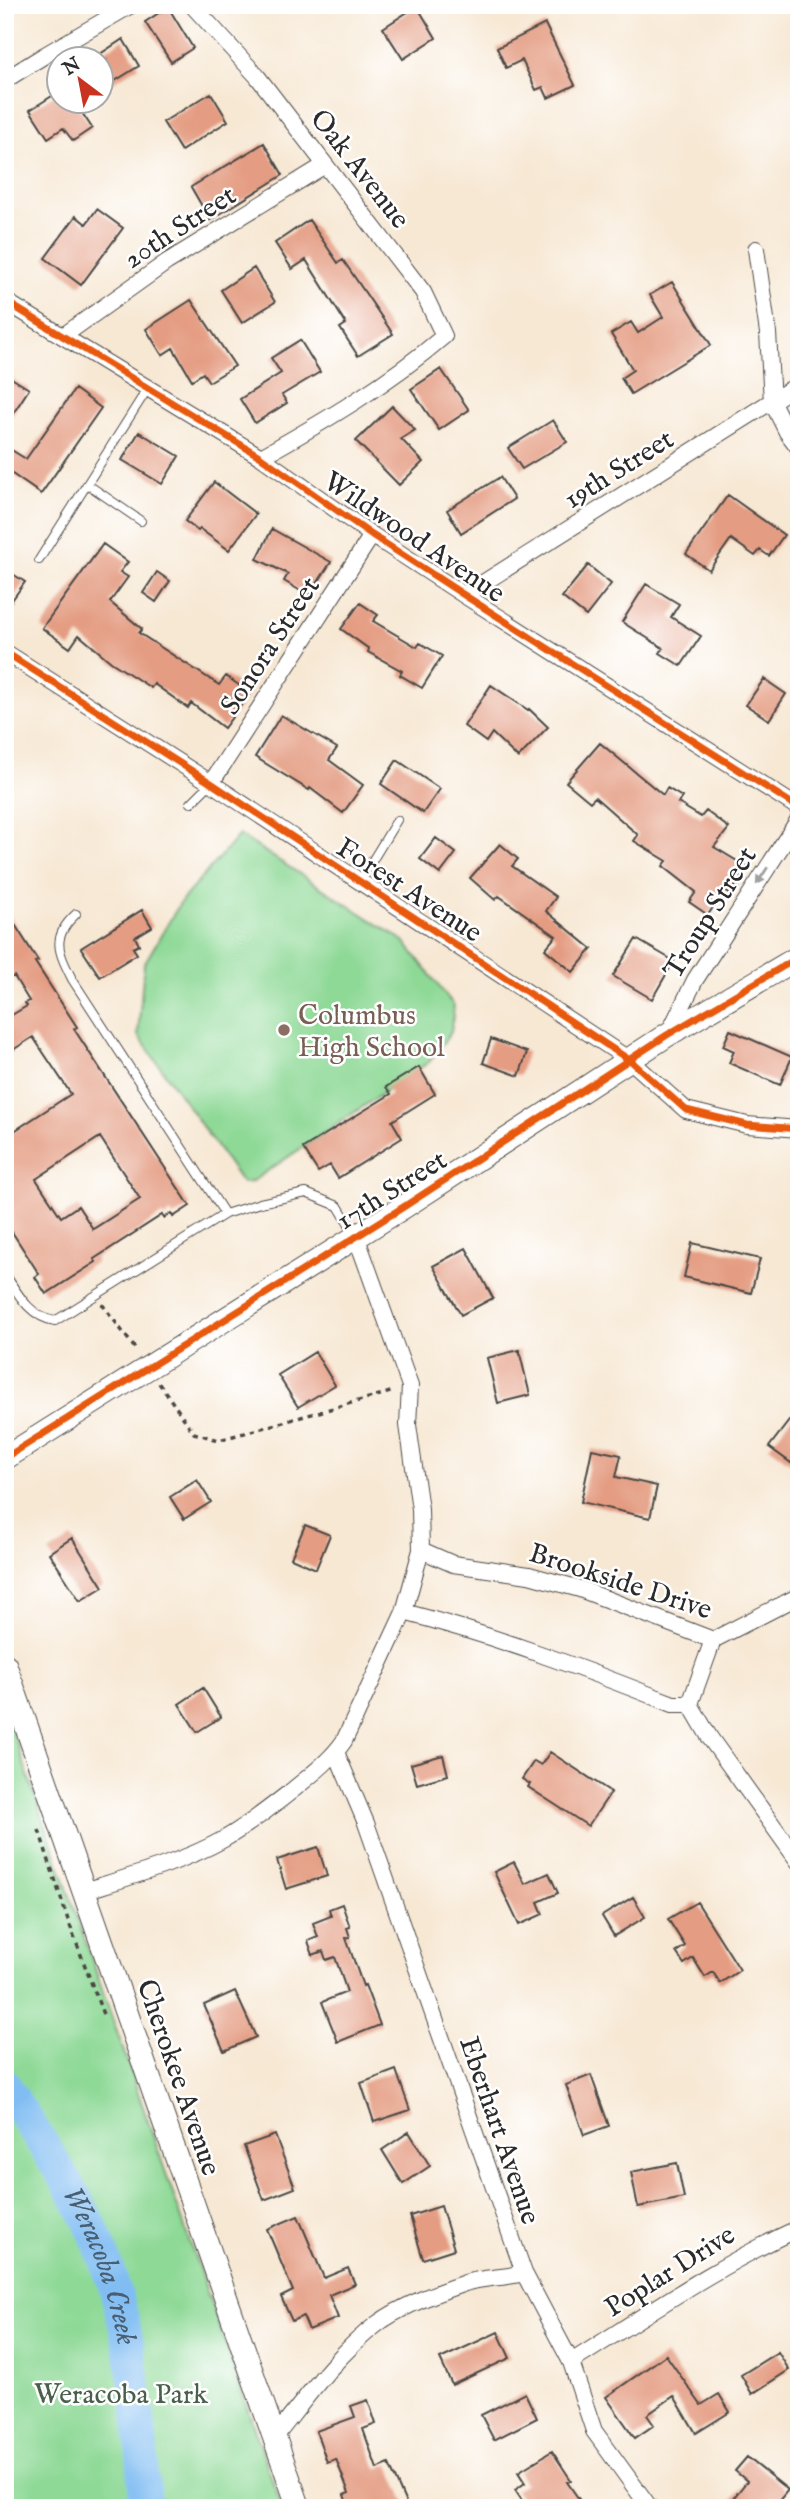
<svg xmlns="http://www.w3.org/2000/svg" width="804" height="2513" font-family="'IM FELL English',serif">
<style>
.green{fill:#8ed996;stroke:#5c8260;stroke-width:2}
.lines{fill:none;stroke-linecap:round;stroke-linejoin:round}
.river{stroke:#81bdf3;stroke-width:32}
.building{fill:#e49c82;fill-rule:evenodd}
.lane-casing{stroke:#4a4744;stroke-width:10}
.street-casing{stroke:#4a4744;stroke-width:18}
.secondary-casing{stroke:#4a4744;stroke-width:25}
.path{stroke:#4a4744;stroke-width:3.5;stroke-dasharray:5 5;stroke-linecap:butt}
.lane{stroke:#fff;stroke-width:8}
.street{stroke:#fff;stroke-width:16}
.secondary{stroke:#fff;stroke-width:23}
.cycleway-casing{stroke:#fff;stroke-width:11}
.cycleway{stroke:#e8590c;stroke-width:7}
.oneway{fill:#a0a0a0}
.education-dot{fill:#8d6e63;stroke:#fff;stroke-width:2.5}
.labels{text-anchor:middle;stroke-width:5;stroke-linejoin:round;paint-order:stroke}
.street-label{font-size:28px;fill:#2b2b2b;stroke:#fff}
.education-label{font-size:28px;fill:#785e54;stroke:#fff;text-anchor:start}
.park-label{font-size:28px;fill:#495f4b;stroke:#fff}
.water-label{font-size:30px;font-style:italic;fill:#495e71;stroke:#fff}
</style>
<rect width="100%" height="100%" fill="#fff"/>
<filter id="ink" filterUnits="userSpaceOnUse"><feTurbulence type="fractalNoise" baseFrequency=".0143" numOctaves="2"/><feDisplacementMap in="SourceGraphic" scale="14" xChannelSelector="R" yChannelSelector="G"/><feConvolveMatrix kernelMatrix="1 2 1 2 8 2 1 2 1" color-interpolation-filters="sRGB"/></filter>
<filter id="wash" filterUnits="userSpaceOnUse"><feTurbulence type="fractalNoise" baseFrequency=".00686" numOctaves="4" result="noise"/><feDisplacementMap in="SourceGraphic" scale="28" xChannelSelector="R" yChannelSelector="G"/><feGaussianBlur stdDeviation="1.57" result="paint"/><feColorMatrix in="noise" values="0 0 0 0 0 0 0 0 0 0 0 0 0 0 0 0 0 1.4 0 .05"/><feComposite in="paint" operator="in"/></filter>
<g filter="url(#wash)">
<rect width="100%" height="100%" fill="#f7e8d4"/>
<path class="green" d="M239 835 404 941 454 1006 451 1032 429 1062 251 1182 242 1183 138 1035 144 964 182 900Z
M5 1709 282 2508H5Z"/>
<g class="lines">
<path class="river" id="s1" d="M5 2085C31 2128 61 2169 84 2212 131 2301 141 2409 145 2508"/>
</g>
<g id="blocks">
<path class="building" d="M417 6 436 38 403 59 383 28Z
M168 7 193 48 171 62 145 22Z
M545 24 575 85 548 98 543 87 536 90 522 60 506 68 497 48Z
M123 39 139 66 102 89V62L105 60H91Z
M60 91V102H75L92 128 73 141 63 128 48 138 30 110Z
M211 93 228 121 181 151 163 122Z
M264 143 283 175 210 220 191 187Z
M97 209 123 228 81 285 45 258 76 216 86 224Z
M309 220 338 263 343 260 393 334 358 356 340 328 346 324 306 260 292 269 275 243Z
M254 268 275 302 242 323 221 290Z
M672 282 711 345 631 394 621 378 633 370 611 334 631 322 638 333 663 317 650 295Z
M191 300 235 366 209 382 203 373 192 380 173 348 162 355 146 329Z
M300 340 320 372 282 395 287 403 255 423 240 399 281 373 271 358Z
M441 369 469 410 439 430 411 389Z
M5 374 29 389 5 426Z
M75 389 101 408 41 494 5 469V446L26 459Z
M392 406 415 430 401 439 423 462 399 485 356 441Z
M553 420 567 442 522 469 508 448Z
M139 432 179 456 162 484 122 460Z
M500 477 514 499 461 533 447 510Z
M214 482 256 514 229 550 200 529 198 531 185 521Z
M728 495 784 535 769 556 760 550 755 556 731 539 709 570 686 554Z
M272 529 331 562 309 596 284 581 288 574 257 559Z
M103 544 128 562 120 572 128 577 110 602 142 629 139 633 219 685 226 676 250 693 224 728 191 703 188 708 154 684 151 688 111 662 79 635 70 648 42 628Z
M588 565 611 584 586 616 562 597Z
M5 569 25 582 5 610Z
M157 572 170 581 156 602 143 593Z
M646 584 679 604 671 617 701 636 681 666 660 653 663 648 622 622Z
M360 603 378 615 373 621 417 647 420 643 442 656 422 688 400 675 402 671 368 652 369 649 341 629Z
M764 679 786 694 769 720 746 705Z
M491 685 528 710 529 709 548 727 518 758 492 733 486 742 464 726Z
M281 715 337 748 329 760 363 785 343 813 310 788 309 790 255 757Z
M600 743 663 795 667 788 682 797 678 803 701 817 706 811 729 828 714 847 747 867 730 894 724 890 708 915 689 902 696 892 663 866 667 861 634 841 638 835 595 797 590 802 566 782Z
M397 760 440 789 423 813 381 784Z
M436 838 456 853 440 874 420 859Z
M500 844 518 859 512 866 556 897 546 911 592 949 573 972 545 949 556 936 499 896 495 900 470 878Z
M5 909 38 961 35 962 77 1027 74 1029 190 1206 173 1217 171 1213 164 1218 162 1215 94 1259 96 1262 46 1294 35 1277 39 1274 5 1221V1137L71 1094 33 1037 5 1055V1019L27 1006 25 1003 29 1001 14 976 5 981ZM100 1137 140 1199 93 1229 78 1206 61 1217 36 1179Z
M142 910 152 927 135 937 139 945 133 948 137 954 100 977 81 948Z
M636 939 674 961 652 999 613 976Z
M730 1030 792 1057 780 1085 729 1063 734 1051 723 1046Z
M491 1039 527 1052 519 1076 483 1063Z
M419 1067 435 1094 392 1121 402 1138 338 1178 330 1165 318 1172 303 1148 391 1094 386 1087Z
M692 1243 760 1259 751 1293 684 1277Z
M466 1248 493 1298 461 1315 433 1266Z
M519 1350 530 1395 498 1403 487 1358Z
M315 1352 335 1385 298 1407 278 1375Z
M799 1408V1452L791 1463 769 1447Z
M592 1449 621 1455 616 1477 657 1486 650 1518 581 1502Z
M197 1480 211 1502 184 1519 170 1497Z
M305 1525 330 1535 316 1569 291 1558Z
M72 1538 103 1587 80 1601 49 1553Z
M203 1688 221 1717 197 1732 179 1704Z
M550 1752 611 1792 588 1826 528 1787 530 1784 522 1779 534 1761 541 1765Z
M443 1755 448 1775 417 1784 411 1764Z
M318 1847 327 1876 286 1889 277 1860Z
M514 1862 525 1884 549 1873 558 1893 538 1902 543 1914 519 1925 494 1872Z
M633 1897 645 1917 614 1936 602 1916Z
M697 1902 740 1970 720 1983 713 1972 705 1977 693 1958 684 1964 676 1952 685 1946 668 1919Z
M342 1904 350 1927 347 1928 350 1937 346 1938 363 1986 365 1985 380 2025 338 2042 322 2002 347 1992 335 1957 326 1960 323 1951 313 1955 308 1941 318 1937 313 1923 331 1916 329 1909Z
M235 1991 256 2037 224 2051 204 2005Z
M396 2070 410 2110 374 2122 361 2083Z
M591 2075 609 2126 584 2135 566 2085Z
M409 2132 430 2166 403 2184 382 2150Z
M275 2135 295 2188 264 2200 244 2146Z
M677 2163 684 2198 638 2207 631 2172Z
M441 2206 454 2249 423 2259 410 2216Z
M298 2216 324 2278 348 2268 355 2284 329 2295 338 2318 309 2330 303 2316 292 2321 281 2297 293 2291 267 2229Z
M498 2332 510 2358 452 2385 440 2359Z
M778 2352 789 2370 752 2394 741 2375Z
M666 2355 701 2405 719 2394 730 2412 696 2433 674 2396 647 2415 654 2425 635 2438 606 2397Z
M525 2393 537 2418 494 2440 481 2415Z
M368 2400 376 2424 363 2429 377 2469 389 2464 408 2508H349L344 2495 349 2493 336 2459 327 2462 316 2431 355 2417 351 2406Z
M552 2451 571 2480 567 2482 585 2508H527L515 2490 525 2483 518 2472Z
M747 2457 788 2490 773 2508H742L732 2500 747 2481 735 2471Z"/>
</g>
</g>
<g filter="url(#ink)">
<use href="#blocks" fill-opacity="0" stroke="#4a4744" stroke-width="2"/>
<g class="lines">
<g class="lane-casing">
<path id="lane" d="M87 484 141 521
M39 560 148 388
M191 803 211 783
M360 881 397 820
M76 914C51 937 58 951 72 979L225 1214
M5 1274C18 1294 30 1317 55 1321L225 1214 260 1203 306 1193 338 1206 356 1236"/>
</g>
<g class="street-casing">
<path id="street" d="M192 5 257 76 423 292 444 336C388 384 325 421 261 457
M5 80 45 55 131 5
M756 249 768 333 772 402 787 432 799 448
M5 301 261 457 372 535 464 595 799 808
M63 336 167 262 325 165
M464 595 799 384
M5 652 211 783 631 1061 686 1110 747 1125 799 1129
M211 783 372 535
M668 1035 695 980 799 819
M421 1550 453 1564 529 1575 580 1589 713 1640 799 1596
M404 1612C496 1636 584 1669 673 1704H690
M713 1640 690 1704 710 1738 799 1862
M336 1752 366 1823 524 2273 571 2362 594 2431 650 2508
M84 1891C129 1877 183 1862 224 1839 249 1825 271 1807 294 1789 311 1775 331 1760 344 1741L404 1612 421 1550 420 1509 408 1425 410 1386 356 1236
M571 2362C646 2315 718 2265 799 2228
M275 2437C306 2398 336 2355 377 2324 401 2306 436 2293 465 2283 484 2277 504 2278 524 2273"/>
</g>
<g class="secondary-casing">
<path id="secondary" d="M5 1458 405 1206 667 1035 799 957
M5 1665 299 2508"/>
</g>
<path class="path" d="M102 1304 137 1351
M159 1383 194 1433 219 1440 394 1391
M39 1830 68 1920 104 2017"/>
<use href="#lane" class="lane"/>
<use href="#street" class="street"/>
<use href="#secondary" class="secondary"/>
<g class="cycleway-casing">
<path id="cycleway" d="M5 301 261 457 372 535 464 595 799 808
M5 652 211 783 631 1061 686 1110 747 1125 799 1129
M5 1458 405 1206 667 1035 799 957"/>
</g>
<use href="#cycleway" class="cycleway"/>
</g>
<defs><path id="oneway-solid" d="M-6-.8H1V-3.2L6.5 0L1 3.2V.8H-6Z" transform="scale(1.75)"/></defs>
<use class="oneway" href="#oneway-solid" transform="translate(762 876) rotate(123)"/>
</g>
<circle class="education-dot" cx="284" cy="1030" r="7"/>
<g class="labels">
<g class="street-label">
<text transform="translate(361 168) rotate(52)" y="10">Oak Avenue</text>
<text transform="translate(179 226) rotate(-33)" y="10">20th Street</text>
<text transform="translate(618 468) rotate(-32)" y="10">19th Street</text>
<text transform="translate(415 536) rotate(34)" y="10">Wildwood Avenue</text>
<text transform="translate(269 645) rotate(-57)" y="10">Sonora Street</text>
<text transform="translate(410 889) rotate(33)" y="10">Forest Avenue</text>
<text transform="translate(709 912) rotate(-58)" y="10">Troup Street</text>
<text transform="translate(391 1189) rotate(-32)" y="10">17th Street</text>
<text transform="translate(621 1580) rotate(18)" y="10">Brookside Drive</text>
<text transform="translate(180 2077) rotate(71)" y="10">Cherokee Avenue</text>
<text transform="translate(501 2130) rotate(71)" y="10">Eberhart Avenue</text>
<text transform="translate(669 2270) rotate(-32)" y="10">Poplar Drive</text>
</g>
<g class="education-label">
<text x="298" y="1024">Columbus<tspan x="298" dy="32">High School</tspan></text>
</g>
<g class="park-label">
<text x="121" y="2403">Weracoba Park</text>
</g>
<g class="water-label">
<text dy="10" stroke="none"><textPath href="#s1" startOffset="206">Weracoba Creek</textPath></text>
</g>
</g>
<rect width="804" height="2513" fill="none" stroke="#fff" stroke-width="28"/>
<g transform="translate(80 80) rotate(328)"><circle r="33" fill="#ffffff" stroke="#aaaaaa" stroke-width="2"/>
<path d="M0-5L12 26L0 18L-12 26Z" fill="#c8321e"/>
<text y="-10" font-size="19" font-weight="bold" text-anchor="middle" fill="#2b2b2b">N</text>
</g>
</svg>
